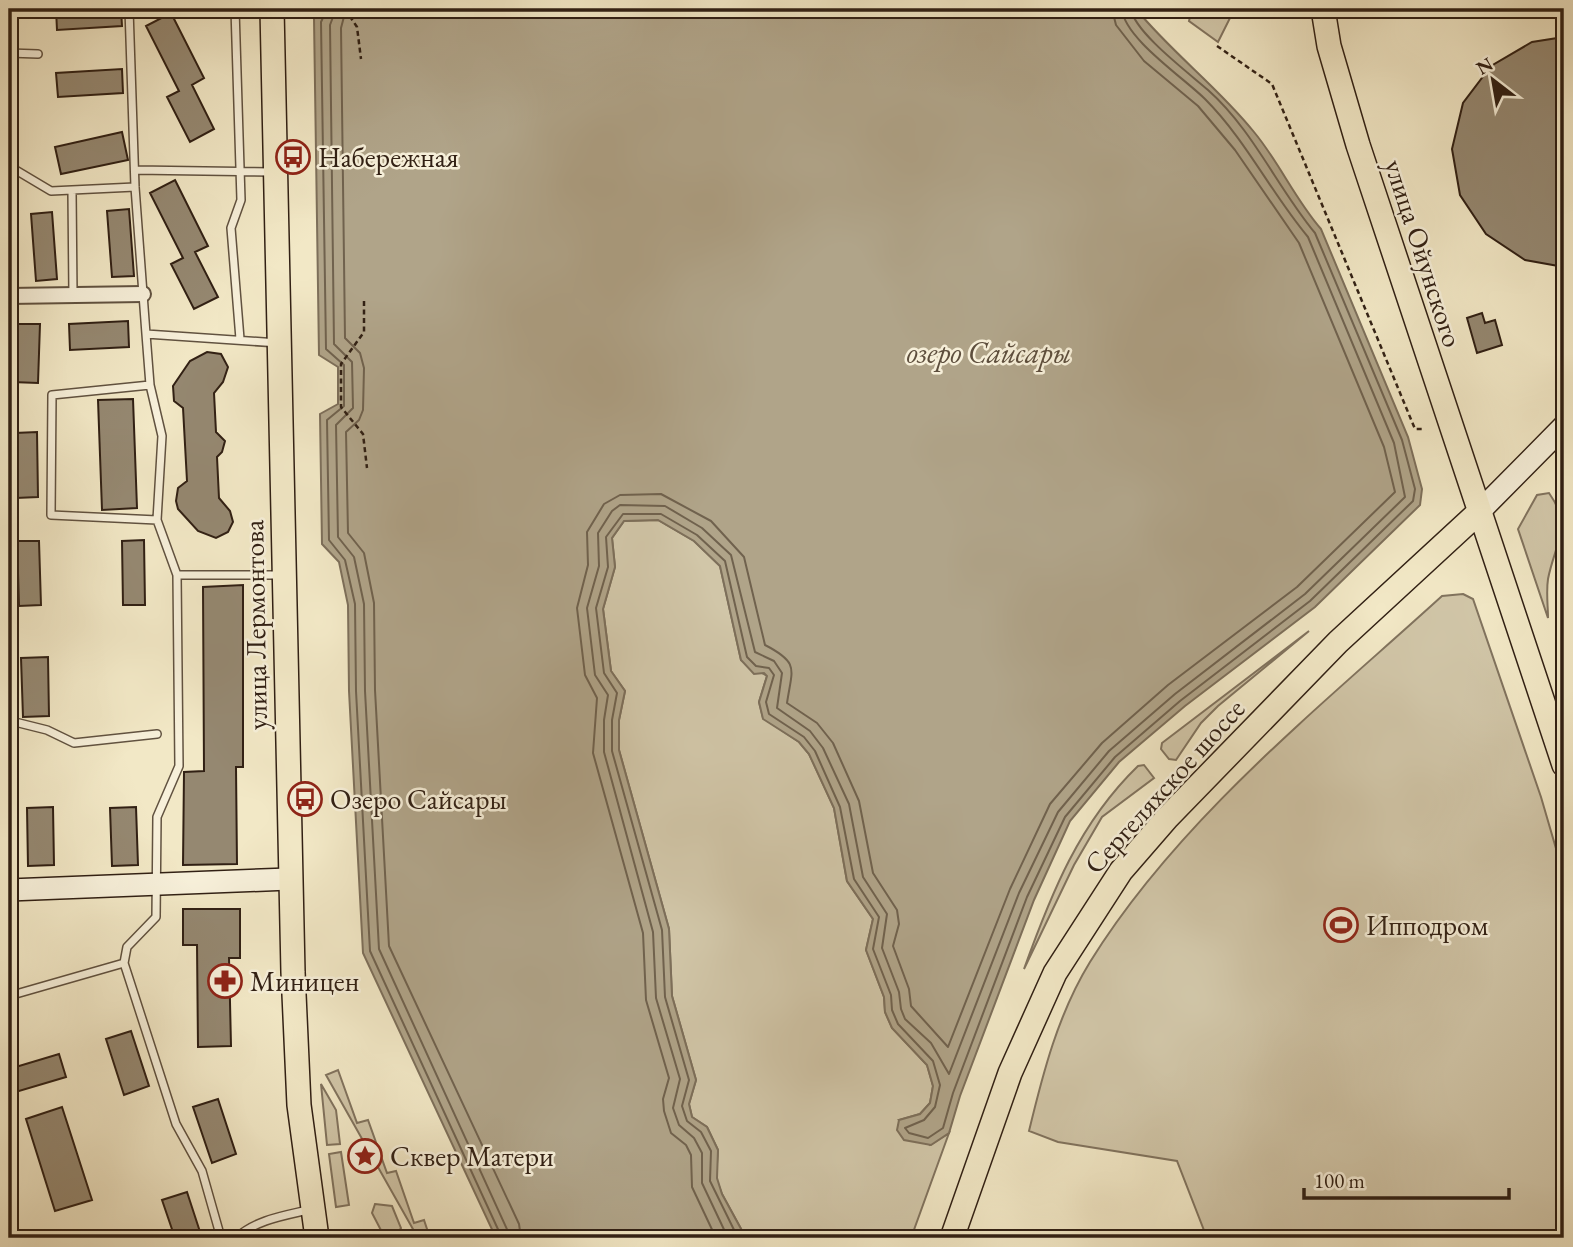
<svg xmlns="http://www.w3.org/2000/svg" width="1573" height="1247" font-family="'EB Garamond',serif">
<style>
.green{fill:#d1c6a8;stroke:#81735e;stroke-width:2}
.water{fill:#b0a489;stroke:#7d6f5a;stroke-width:2}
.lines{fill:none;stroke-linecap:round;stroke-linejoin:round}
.shore{stroke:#70624e;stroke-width:2}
.building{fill:#958871;stroke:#312014;stroke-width:2}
.service-casing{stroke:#615240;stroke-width:10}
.minor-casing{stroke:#615240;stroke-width:18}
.secondary-casing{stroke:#312014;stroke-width:24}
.primary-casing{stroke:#312014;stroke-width:26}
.path{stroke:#312014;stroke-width:2.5;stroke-dasharray:5 3.5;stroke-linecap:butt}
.service{stroke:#f7f0da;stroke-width:7}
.minor{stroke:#f7f0da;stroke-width:14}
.secondary{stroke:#f7f0da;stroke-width:21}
.primary{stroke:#f2e8c6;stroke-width:23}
.labels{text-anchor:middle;stroke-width:5;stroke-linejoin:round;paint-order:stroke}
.poi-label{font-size:28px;fill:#312014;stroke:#f7f0da;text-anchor:start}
.street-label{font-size:28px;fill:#312014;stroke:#f7f0da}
.water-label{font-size:30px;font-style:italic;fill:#5d4e3d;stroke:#f7f0da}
</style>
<rect width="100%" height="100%" fill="#f2e8c6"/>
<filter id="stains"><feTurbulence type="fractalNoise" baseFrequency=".00286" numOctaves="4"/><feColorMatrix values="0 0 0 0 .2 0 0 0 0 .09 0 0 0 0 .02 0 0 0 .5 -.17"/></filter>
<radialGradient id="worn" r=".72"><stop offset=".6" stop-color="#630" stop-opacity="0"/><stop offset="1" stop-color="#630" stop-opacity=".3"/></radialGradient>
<path class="green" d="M1192 9H1230L1233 12 1218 42 1189 21Z
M1549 493C1573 526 1555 543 1548 579 1546 592 1548 606 1548 618L1518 529 1537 495Z
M658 520 694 541 720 566 741 660 767 676 759 702 763 718 799 742 809 754 834 808 847 881 873 919 866 950 884 997 885 1012 892 1028 927 1065 933 1086 930 1103 920 1114 899 1120 930 1145 949 1133 911 1238H746L722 1194 716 1178 718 1150 707 1127 692 1117 689 1104 696 1080 672 996 669 929 619 750V720L625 691 611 671 603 609 615 567 612 538 624 521Z
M1463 594 1473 599 1541 797 1564 876V1238H1207L1177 1161 1058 1142 1029 1131C1043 1073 1058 1014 1090 962 1178 820 1319 708 1442 596Z
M1309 631 1218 706 1201 723 1176 760 1169 759 1161 749 1162 743Z
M1144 765 1154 778 1102 817 1074 865 1024 969C1051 894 1079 823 1138 766Z
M338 1070 357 1123 368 1120 387 1173 396 1171 414 1223 424 1220 430 1238H418L326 1075Z
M321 1084 336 1110 340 1144 327 1145Z
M341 1152 349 1205 336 1207 329 1154Z
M375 1204 392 1206 401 1228 394 1238 384 1236 372 1213Z"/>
<path class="water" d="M322 9H1136C1172 53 1218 87 1254 132 1279 162 1295 199 1321 229L1408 437 1422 489 1420 505 1315 607 1185 706 1119 762 1070 821 1034 900 960 1096 949 1133 931 1145 904 1140 897 1130 899 1120 920 1114 930 1103 933 1086 927 1065 892 1028 885 1012 884 997 866 950 873 919 847 881 834 808 809 754 799 742 763 719 759 702 767 676 764 673 754 674 741 660 720 566 694 541 658 520 624 521 612 538 615 567 603 609 611 671 625 691 619 720V750L669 929 672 996 696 1080 689 1104 692 1117 707 1127 718 1150 717 1178 722 1194 746 1238H496L363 953 349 691 348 605 339 562 322 544 320 414 338 404V367L319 355 314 18Z"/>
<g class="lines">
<path class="shore" d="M327 9 321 22 326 349 344 365V406L327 420 329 540 345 560 355 604 356 691 370 951 502 1238
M336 9 330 25 334 344 352 362 353 408 336 425 338 537 354 557 364 604 365 691 379 949 511 1238
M346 9 341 28 345 338 360 353 364 368 363 410 359 420 346 432 348 533 364 553 374 603 375 690 389 946 519 1224 521 1238
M716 1238 692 1187 691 1155 686 1145 671 1133 664 1111 663 1099 669 1078 646 1000 643 933 593 753 597 698 585 675 577 608 588 565 587 532 604 504 620 495 661 494 711 521 744 557 765 645C800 663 792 669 787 703L817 723 833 743 859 801 873 873 897 910 899 924 893 946 909 989 911 1006 948 1047 1010 889 1050 804 1102 743 1168 685 1297 587 1395 492 1384 447 1299 243 1235 150 1198 106 1144 61 1116 25 1112 9
M728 1238 702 1183V1153L694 1138 679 1125 673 1108 680 1079 656 998 653 932 604 752V720L608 695 595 675 587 608 599 566 598 533 612 511 620 505 665 506 702 528 731 555 755 652 774 661 782 673 777 708 810 731 823 748 849 804 863 877 887 914 882 948 899 992 901 1009 905 1019 931 1043 949 1074 1019 893 1058 812 1109 751 1175 694 1305 594 1405 497 1394 443 1308 237C1271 193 1246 140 1205 99 1184 78 1124 38 1122 9
M738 1238 710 1181 711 1151 701 1132 687 1121 682 1106 689 1080 665 997 662 930 612 751V720L617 693 604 673 596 608 608 567 606 537 623 514H661L697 535 725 561 747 657 756 666 769 668 774 675 766 702 769 714 804 737 815 751 840 807 854 879 879 917 873 949 891 995 892 1010 898 1024 933 1061 940 1085 935 1107 924 1120 905 1128 909 1133 928 1138 943 1128 953 1093 1027 897 1065 817 1115 757 1180 701 1310 601 1413 501 1415 489 1402 440 1315 233C1277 187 1253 130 1208 90 1190 74 1134 32 1131 9"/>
</g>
<path class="building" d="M56 9H121L122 26 57 30Z
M171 13 204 78 192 85 214 129 190 142 167 97 179 91 146 26Z
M1564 37V267L1525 260 1486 234 1460 195 1452 149 1463 103 1491 66 1532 42Z
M122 69 123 93 58 97 56 73Z
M122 132 128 160 61 174 55 147Z
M175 180 208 246 195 252 218 297 194 309 171 264 183 258 150 193Z
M129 209 134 276 112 277 107 211Z
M52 212 57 279 36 281 31 214Z
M1482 313 1485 323 1495 320 1502 345 1477 353 1467 318Z
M128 321 129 347 70 350 69 324Z
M14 324H40L38 383 12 382Z
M207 352 221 354 228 367 223 382 214 393 216 432 225 441 222 452 217 457 219 498 230 511 233 522 228 532 216 538 198 531 178 509 176 501 178 488 187 481 183 408 174 401 173 386 190 361Z
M133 399 137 508 102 510 98 400Z
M37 432 38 497 16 498 15 433Z
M144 540 145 605H123L122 541Z
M17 541H39L41 605 19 606Z
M243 585V767H236L237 864 183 865 184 772 204 771 203 587Z
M48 657 49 716 23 717 21 658Z
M53 807 54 865 28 866 27 808Z
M136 807 138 865 112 866 110 808Z
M183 909H240V958H229L231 1046 198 1047 197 945H183Z
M131 1031 149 1086 124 1095 106 1039Z
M59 1054 66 1077 9 1094V1069Z
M218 1099 236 1154 212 1163 193 1107Z
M62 1107 92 1200 55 1211 26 1119Z
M187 1192 202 1238H175L162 1200Z"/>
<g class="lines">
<g class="service-casing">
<path id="service" d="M129 9 135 187 146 334 150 385 162 436 157 520 177 575 179 766 157 817 156 917 127 947 124 963 176 1124 202 1171 221 1238
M235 9 241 200 231 228 240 339
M9 53 38 54
M9 166 51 191 135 187
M135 170 271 172
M72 192 73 295
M146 334 278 343
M150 385 52 395 51 515 157 520
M177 575H281
M1564 632V629
M9 713 15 722 47 730 74 743 157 734
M9 996 124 963
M236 1238C256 1220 282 1216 308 1210"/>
</g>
<g class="minor-casing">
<path id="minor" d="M9 296 143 294"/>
</g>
<g class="secondary-casing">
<path id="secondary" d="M1479 512 1564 426
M9 890 289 879"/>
</g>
<g class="primary-casing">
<path id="primary" d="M272 9 293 972 299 1105 317 1238
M1323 9 1329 46 1358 145 1564 765
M952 1238 1010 1073 1055 973 1121 871 1167 818 1338 642 1479 512"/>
</g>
<path class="path" d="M345 9 357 27 361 59
M1217 46 1272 84 1415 429H1423
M364 301V332L341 364V407L363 434 367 468"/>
<use href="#service" class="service"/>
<use href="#minor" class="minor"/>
<use href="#secondary" class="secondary"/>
<use href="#primary" class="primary"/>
</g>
<defs>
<g id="bus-ring" transform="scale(1.75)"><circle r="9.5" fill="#f7f0da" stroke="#8f2418" stroke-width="1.5"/><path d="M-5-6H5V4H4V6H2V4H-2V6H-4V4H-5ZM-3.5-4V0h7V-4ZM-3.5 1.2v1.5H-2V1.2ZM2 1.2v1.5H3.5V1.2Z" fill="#8f2418"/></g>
<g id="stadium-ring" transform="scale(1.75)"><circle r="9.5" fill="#f7f0da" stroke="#8f2418" stroke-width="1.5"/><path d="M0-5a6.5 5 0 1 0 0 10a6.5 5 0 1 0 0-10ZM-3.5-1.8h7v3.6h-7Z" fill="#8f2418"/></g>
<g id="pharmacy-ring" transform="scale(1.75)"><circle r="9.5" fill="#f7f0da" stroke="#8f2418" stroke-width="1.5"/><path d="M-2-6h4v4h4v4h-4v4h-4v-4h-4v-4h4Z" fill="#8f2418"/></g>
<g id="sight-ring" transform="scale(1.75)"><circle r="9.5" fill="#f7f0da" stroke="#8f2418" stroke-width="1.5"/><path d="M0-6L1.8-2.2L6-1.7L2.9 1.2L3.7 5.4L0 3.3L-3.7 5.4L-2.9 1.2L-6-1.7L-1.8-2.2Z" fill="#8f2418"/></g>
</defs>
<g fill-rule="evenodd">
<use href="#bus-ring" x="293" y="157"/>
<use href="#bus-ring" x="305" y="799"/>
<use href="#stadium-ring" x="1341" y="925"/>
<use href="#pharmacy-ring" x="225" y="981"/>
<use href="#sight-ring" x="365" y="1156"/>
</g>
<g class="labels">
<g class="poi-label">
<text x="318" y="167">Набережная</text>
<text x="330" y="809">Озеро Сайсары</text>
<text x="1366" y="935">Ипподром</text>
<text x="250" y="991">Миницен</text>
<text x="390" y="1166">Сквер Матери</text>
</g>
<g class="street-label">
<text transform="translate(1424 253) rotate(72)" y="10">улица Ойунского</text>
<text transform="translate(255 625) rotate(-91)" y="10">улица Лермонтова</text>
<text transform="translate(1164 786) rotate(-48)" y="10">Сергеляхское шоссе</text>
</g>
<g class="water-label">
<text x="989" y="363">озеро Сайсары</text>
</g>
</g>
<rect width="1573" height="1247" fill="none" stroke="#f2e8c6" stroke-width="35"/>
<rect x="10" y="10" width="1552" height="1226" fill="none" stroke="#312014" stroke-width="3.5"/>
<rect x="18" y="18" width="1538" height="1212" fill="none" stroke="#312014" stroke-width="2"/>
<g transform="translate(1493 80) rotate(329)" stroke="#f7f0da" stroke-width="5" paint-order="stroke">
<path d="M0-5L12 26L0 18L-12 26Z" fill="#312014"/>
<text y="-10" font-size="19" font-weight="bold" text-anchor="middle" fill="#312014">N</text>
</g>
<path d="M1304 1188v10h205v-10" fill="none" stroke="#312014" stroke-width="3.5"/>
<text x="1314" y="1188" font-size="21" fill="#312014" stroke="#f7f0da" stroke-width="5" paint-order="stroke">100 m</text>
<rect width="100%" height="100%" filter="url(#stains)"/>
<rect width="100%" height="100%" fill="url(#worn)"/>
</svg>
